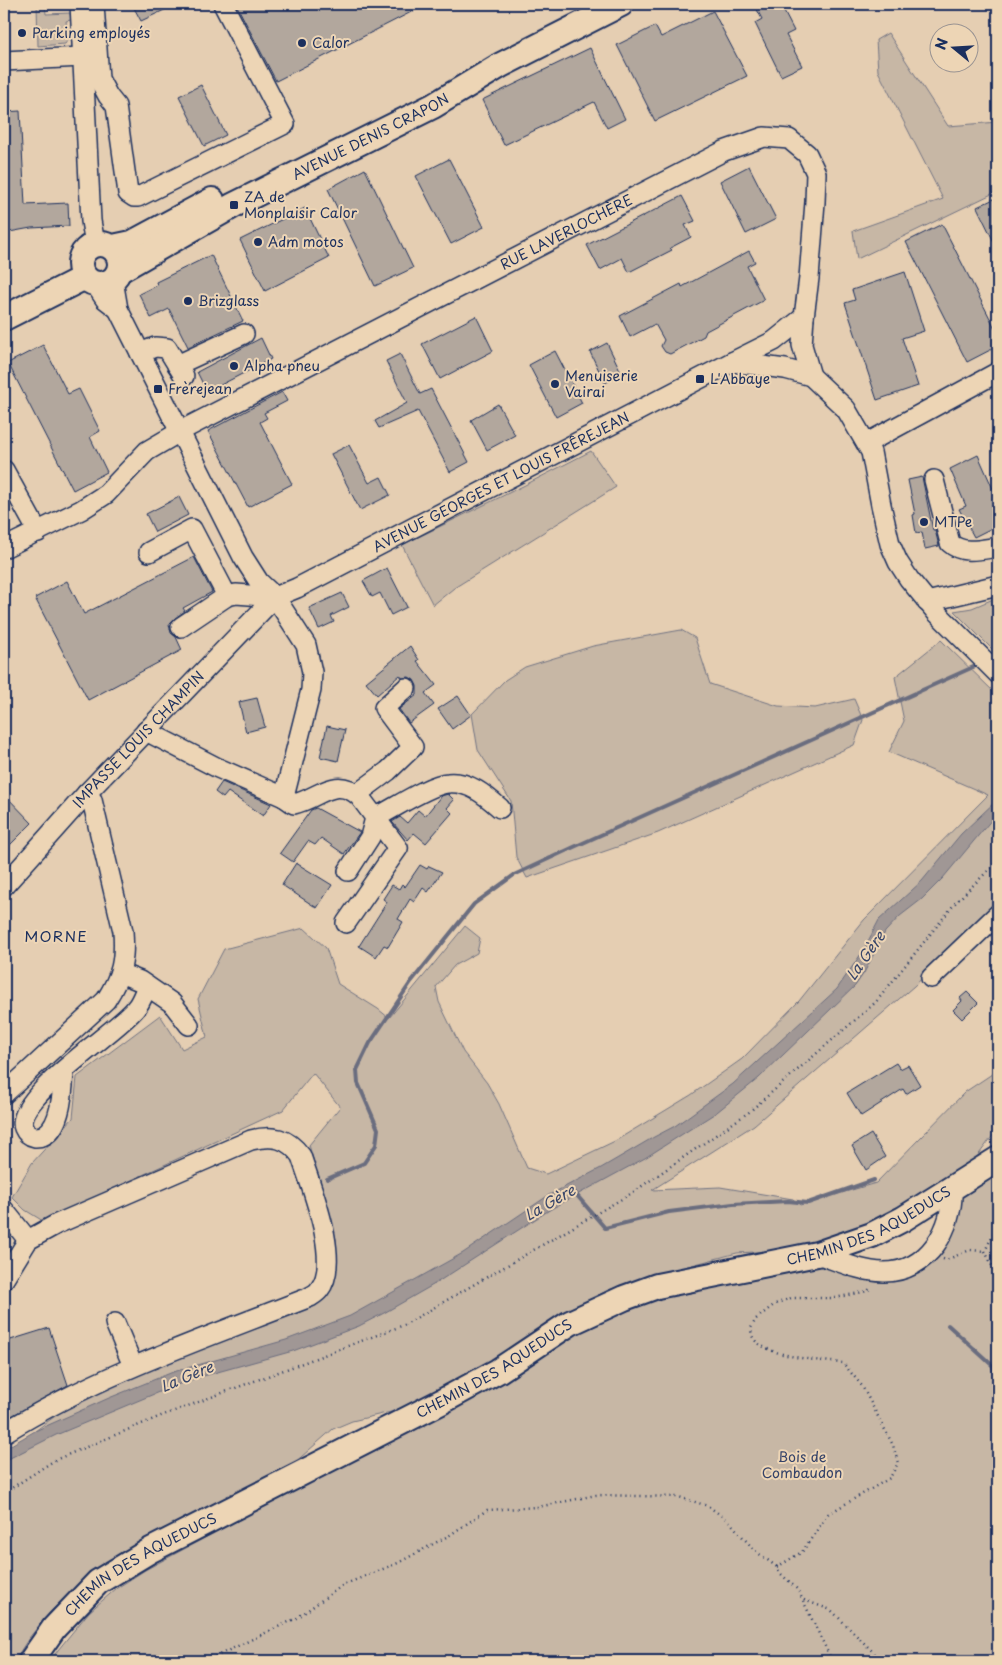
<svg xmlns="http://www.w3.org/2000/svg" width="1002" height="1665" font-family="'Playpen Sans',sans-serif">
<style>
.green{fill:#c7b7a5;stroke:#717382}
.water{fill:#a09795;stroke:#6b6d7f}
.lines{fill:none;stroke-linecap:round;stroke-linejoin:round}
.stream{stroke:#6b6d7f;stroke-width:4}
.building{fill:#b2a79d;stroke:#1b2f5e}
.minor-casing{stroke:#1b2f5e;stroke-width:22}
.major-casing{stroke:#1b2f5e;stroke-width:28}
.path{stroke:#1b2f5e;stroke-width:2.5;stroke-dasharray:1 4;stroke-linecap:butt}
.minor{stroke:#edd5b5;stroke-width:19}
.major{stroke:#edd5b5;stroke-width:24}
.poi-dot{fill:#1b2f5e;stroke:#edd5b5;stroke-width:2}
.labels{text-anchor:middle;stroke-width:4;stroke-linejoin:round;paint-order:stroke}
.poi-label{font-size:14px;fill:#1b2f5e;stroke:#edd5b5;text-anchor:start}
.street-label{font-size:14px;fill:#1b2f5e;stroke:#edd5b5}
.park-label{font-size:14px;fill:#354369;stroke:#edd5b5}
.neighbourhood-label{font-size:15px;letter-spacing:1px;fill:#1b2f5e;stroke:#edd5b5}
.water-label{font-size:15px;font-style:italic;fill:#364469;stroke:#edd5b5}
</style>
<rect width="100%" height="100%" fill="#e5ceb2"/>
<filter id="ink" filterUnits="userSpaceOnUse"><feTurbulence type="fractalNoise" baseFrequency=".02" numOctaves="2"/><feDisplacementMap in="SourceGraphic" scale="10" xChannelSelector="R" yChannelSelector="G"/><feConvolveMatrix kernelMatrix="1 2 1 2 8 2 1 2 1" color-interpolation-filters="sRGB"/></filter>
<g filter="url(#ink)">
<path class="green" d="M37 4H45L46 14 70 13 71 20 66 21 67 30H71L72 34 65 44 38 46Z
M888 33 948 126 998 122V191L857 259 853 231 943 199 878 71 876 40Z
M591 451 616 487 454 588 433 605 402 545 525 485Z
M998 597V655L954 611 972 608Z
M681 630 695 638 710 684 778 706 815 708 854 699 863 720 854 745 658 833 527 878 516 857 511 801 478 750 472 714 505 680 525 667 593 646Z
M941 640 998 696V907L914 986 754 1125 652 1190 720 1187 793 1199 800 1205 876 1183 965 1092 998 1070V1131L994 1134 971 1165 921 1196 868 1225 789 1250 737 1253 662 1273 608 1290 572 1310 502 1355 427 1397 391 1412 352 1421 333 1429 276 1479 107 1565 77 1586 50 1612 29 1638 14 1661H4V1461L38 1443 35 1431 78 1399 333 1280 336 1239 309 1145 340 1107 313 1073 283 1110 43 1221 25 1210 12 1197 32 1163 73 1118 77 1077 160 1015 182 1049 207 1037 198 999 224 949 304 928 326 948 338 984 378 1009 389 1018 465 926 480 938 477 953 455 965 436 987 439 1002 463 1052 487 1083 499 1104 527 1168 546 1174 615 1141 691 1095 742 1059 799 1001 864 920 988 795 889 752 904 721 895 677Z
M998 1167V1661H50L58 1650 89 1612 117 1588 145 1570 279 1498 380 1448 480 1393 589 1324 623 1310 676 1293 826 1260 893 1276 912 1275 930 1263 962 1189Z"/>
<path class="water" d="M998 799V812L943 878 922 899 900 916 885 932 864 973 855 986 759 1078 717 1112 645 1158 551 1209 433 1285 384 1313 359 1326 293 1351 196 1378 166 1389 56 1435 4 1461V1449L35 1431 109 1398 173 1372 286 1340 350 1316 463 1253 549 1195 601 1168 654 1137 675 1126 733 1084 837 989 863 951 879 920 922 881 961 834Z"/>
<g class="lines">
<path class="stream" d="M327 1179 364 1163 376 1145 378 1129 358 1083 357 1070 370 1043 411 982 474 904 514 875 574 847 980 664
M574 1192 605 1228 669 1212 733 1204 788 1201 808 1203 874 1180
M948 1325 993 1366 998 1386"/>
</g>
<path class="building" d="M132 4H177L141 21Z
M236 4H427L276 81Z
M754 4H780L794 31 786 35 802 66 781 76 755 23 762 19Z
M713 11 747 76 655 121 617 45 655 26 661 37Z
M590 48 625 119 607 128 594 102 504 145 482 100Z
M201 85 226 135 204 146 179 96Z
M20 111 25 205 68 203 69 226 31 228 4 233V112Z
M449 159 484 227 451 244 416 176Z
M749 166 776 219 746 234 720 181Z
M365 169 413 268 375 286 328 189Z
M682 196 695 221 685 225 691 237 670 248 672 250 629 272 622 258 600 270 587 245Z
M998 197V250L977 207Z
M305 208 329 258 265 291 240 240Z
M942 224 998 334V346L967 362 906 242Z
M749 251 755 262 747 266 764 300 706 331 704 336 670 354 665 352 661 346 664 340 655 324 630 337 620 316 681 284 682 287Z
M211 255 243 321 188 347 169 309 151 318 139 294 157 285 156 282Z
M905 272 924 331 902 338 918 386 877 400 845 303 855 300 852 290Z
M476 316 493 351 440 379 422 344Z
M261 338 271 359 207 392 197 372Z
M607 343 622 374 605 383 590 352Z
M43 345 68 394 79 389 100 431 90 437 107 472 73 490 8 363Z
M555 351 582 403 556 417 529 365Z
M400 354 420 394 431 389 469 462 450 472 418 411 379 428 375 421 407 403 386 361Z
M282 392 287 401 264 413 267 418 260 422 292 484 248 507 208 431Z
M498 404 515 435 487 450 471 420Z
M349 445 369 483 381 477 390 495 360 510 331 454Z
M978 455 994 491 998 489V525L974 537 959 509 966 506 950 469Z
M922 477 933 530H935L939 546 925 549 922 532 916 533 913 515 915 514 908 480Z
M179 497 188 515 155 532 146 514Z
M194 557 212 592 183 608 185 611 175 618 169 624 171 633 176 637 182 650 88 700 35 598 67 581 84 614Z
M387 568 407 607 391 615 380 593 372 597 363 581Z
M342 593 349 607 331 616 334 622 319 629 309 608Z
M410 646 419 660 417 661 436 685 425 693 434 705 409 723 399 709 417 695V686L414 680 409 677 402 678 400 675 377 695 366 682Z
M458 696 471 715 452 729 438 709Z
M257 698 265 727 246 732 239 702Z
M327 726 345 730 338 761 320 757Z
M222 782 271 804 263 816 228 792 223 798 215 792Z
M4 794 32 823 4 851Z
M448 794 454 800 447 808 452 813 426 843 414 833 408 840 392 822 400 817 407 823 418 810 425 816 441 796Z
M316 808 360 832 344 854 321 838 315 845 308 841 293 862 280 853 311 810Z
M296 863 332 885 317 908 282 885Z
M420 865 427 869 429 866 442 872 428 892 423 888 414 902 410 899 398 919 403 922 388 947 384 945 376 957 359 946 387 902 383 899 392 885 399 889 402 884 405 887Z
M967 992 978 1003 962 1019 953 1010 962 1001 960 998Z
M896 1063 900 1069 908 1065 920 1085 906 1094 903 1089 861 1116 847 1093Z
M871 1134 885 1157 866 1170 852 1146Z
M49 1328 68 1385 4 1420V1342Z"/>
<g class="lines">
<g class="minor-casing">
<g id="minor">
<path d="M80 4 91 221 95 244"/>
<path d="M94 4 99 79 108 96 116 106 128 193 134 197H138L285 124 223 4"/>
<path d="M4 61 82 57"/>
<path d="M113 280 118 309 243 557 259 582 275 597 306 645 312 672 311 690 284 797 294 804C318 799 335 775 359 796L398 848 346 923"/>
<path d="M95 284 105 299 118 309"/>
<path d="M140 353 155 347 167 348 184 376"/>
<path d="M732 362 774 341 804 317"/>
<path d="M177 365 244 334"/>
<path d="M867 443 998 372"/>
<path d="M4 470 38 532"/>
<path d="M934 480 950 543C963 555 982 549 998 547"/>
<path id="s1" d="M4 548 81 510 106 494 147 451 188 427 724 151 764 137 789 139 807 154 816 173 815 202 809 278 804 317 802 345 811 376"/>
<path d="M149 552 192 529 227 596"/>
<path d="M927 602 998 585"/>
<path d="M181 627 227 596 236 594 275 597"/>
<path d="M146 731 218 768 284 797"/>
<path d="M357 794 388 771 413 747 384 708 406 688"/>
<path d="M348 871 370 837 375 818C393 809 430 784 448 783 469 781 485 795 500 808"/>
<path id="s2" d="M4 886 87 793 275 597 297 588 732 362 785 369 811 376 846 409 871 452 881 505 890 544 898 562 909 579 936 612 998 674"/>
<path d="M120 973 140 981 172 1003 189 1025"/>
<path d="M931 978 998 914"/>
<path d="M64 1070C63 1088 62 1138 35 1137 30 1136 26 1133 24 1128 12 1098 117 1032 135 1009 141 1003 144 993 147 986"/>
<path d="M4 1094 106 1000C122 975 125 960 123 931L92 800 87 793"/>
<path d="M4 1210 28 1240"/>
<path d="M817 1254C838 1261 861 1272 884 1272 928 1272 954 1228 952 1188"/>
<path d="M4 1279 28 1240 57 1224 251 1140C273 1135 287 1137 301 1156 311 1187 342 1262 319 1290 317 1293 313 1295 310 1297 206 1338 99 1374 4 1433"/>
<path d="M115 1323 133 1366"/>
</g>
</g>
<g class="major-casing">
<g id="major">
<circle cx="100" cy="264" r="20"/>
<path d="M113 247 132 243 212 200"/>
<path id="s3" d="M120 270 234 205 433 106 501 65 621 4"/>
<path d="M4 318 85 277"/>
<path id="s4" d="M31 1661 54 1628 98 1582 151 1550 441 1402 498 1371 570 1323 624 1298 657 1286 817 1254 872 1235 903 1219 998 1159"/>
</g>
</g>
<path class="path" d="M998 1224 985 1251 998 1278
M943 1259 946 1260 970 1250 985 1251
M4 1493 55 1460 161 1416 404 1325 632 1193 749 1112 876 1002 956 902 998 861
M777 1567 802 1552 828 1514 890 1478 898 1463 893 1445 862 1386 843 1363C822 1361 767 1357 754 1339 752 1337 751 1331 751 1328L756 1319 775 1304 791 1298H835L868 1291 871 1287
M804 1600 831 1610 882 1661
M206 1661 297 1618 343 1585 398 1563 450 1535 487 1510 538 1507 596 1495 679 1497 708 1506 729 1521 754 1550 777 1567 780 1573 798 1590 832 1661"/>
<use href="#minor" class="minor"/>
<use href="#major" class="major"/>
</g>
</g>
<g class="poi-dot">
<circle cx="22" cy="33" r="5"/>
<circle cx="302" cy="43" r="5"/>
<rect x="229" y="200" width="10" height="10" rx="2.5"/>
<circle cx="258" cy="242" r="5"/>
<circle cx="188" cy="301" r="5"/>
<circle cx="234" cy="366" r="5"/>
<rect x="695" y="374" width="10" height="10" rx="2.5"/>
<circle cx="555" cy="384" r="5"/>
<rect x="153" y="384" width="10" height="10" rx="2.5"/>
<circle cx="924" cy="522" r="5"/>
</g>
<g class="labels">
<g class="poi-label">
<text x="32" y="38">Parking employés</text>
<text x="312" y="48">Calor</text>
<text x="244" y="202">ZA de<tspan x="244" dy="16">Monplaisir Calor</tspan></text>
<text x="268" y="247">Adm motos</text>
<text x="198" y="306">Brizglass</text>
<text x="244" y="371">Alpha pneu</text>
<text x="565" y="381">Menuiserie<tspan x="565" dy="16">Vairai</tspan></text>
<text x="710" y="384">L'Abbaye</text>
<text x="168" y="394">Frèrejean</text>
<text x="934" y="527">MTPe</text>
</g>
<g class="street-label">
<text dy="5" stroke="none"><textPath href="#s3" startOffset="284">AVENUE DENIS CRAPON</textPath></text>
<text dy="5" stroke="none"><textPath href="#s1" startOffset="648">RUE LAVERLOCHÈRE</textPath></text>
<text dy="5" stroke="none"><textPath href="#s2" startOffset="650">AVENUE GEORGES ET LOUIS FRÊREJEAN</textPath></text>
<text dy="5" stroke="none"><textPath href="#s2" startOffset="199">IMPASSE LOUIS CHAMPIN</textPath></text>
<text dy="5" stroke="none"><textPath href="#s4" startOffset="959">CHEMIN DES AQUEDUCS</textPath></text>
<text dy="5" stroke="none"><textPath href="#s4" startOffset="554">CHEMIN DES AQUEDUCS</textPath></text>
<text dy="5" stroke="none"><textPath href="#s4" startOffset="149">CHEMIN DES AQUEDUCS</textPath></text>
</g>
<g class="park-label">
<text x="802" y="1462">Bois de<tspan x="802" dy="16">Combaudon</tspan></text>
</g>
<g class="neighbourhood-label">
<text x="56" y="942">MORNE</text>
</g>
<g class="water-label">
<text transform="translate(866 956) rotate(-55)" y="5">La Gère</text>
<text transform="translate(550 1203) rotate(-30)" y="5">La Gère</text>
<text transform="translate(187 1377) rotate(-23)" y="5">La Gère</text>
</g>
</g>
<rect width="1002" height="1665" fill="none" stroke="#edd5b5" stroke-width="20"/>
<rect x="10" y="10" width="982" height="1645" fill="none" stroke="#1b2f5e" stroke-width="2" filter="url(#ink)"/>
<g transform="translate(954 48) rotate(288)"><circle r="24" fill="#edd5b5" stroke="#999392"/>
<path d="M0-4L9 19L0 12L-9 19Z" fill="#1b2f5e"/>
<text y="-8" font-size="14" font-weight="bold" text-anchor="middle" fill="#1b2f5e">N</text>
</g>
</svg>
